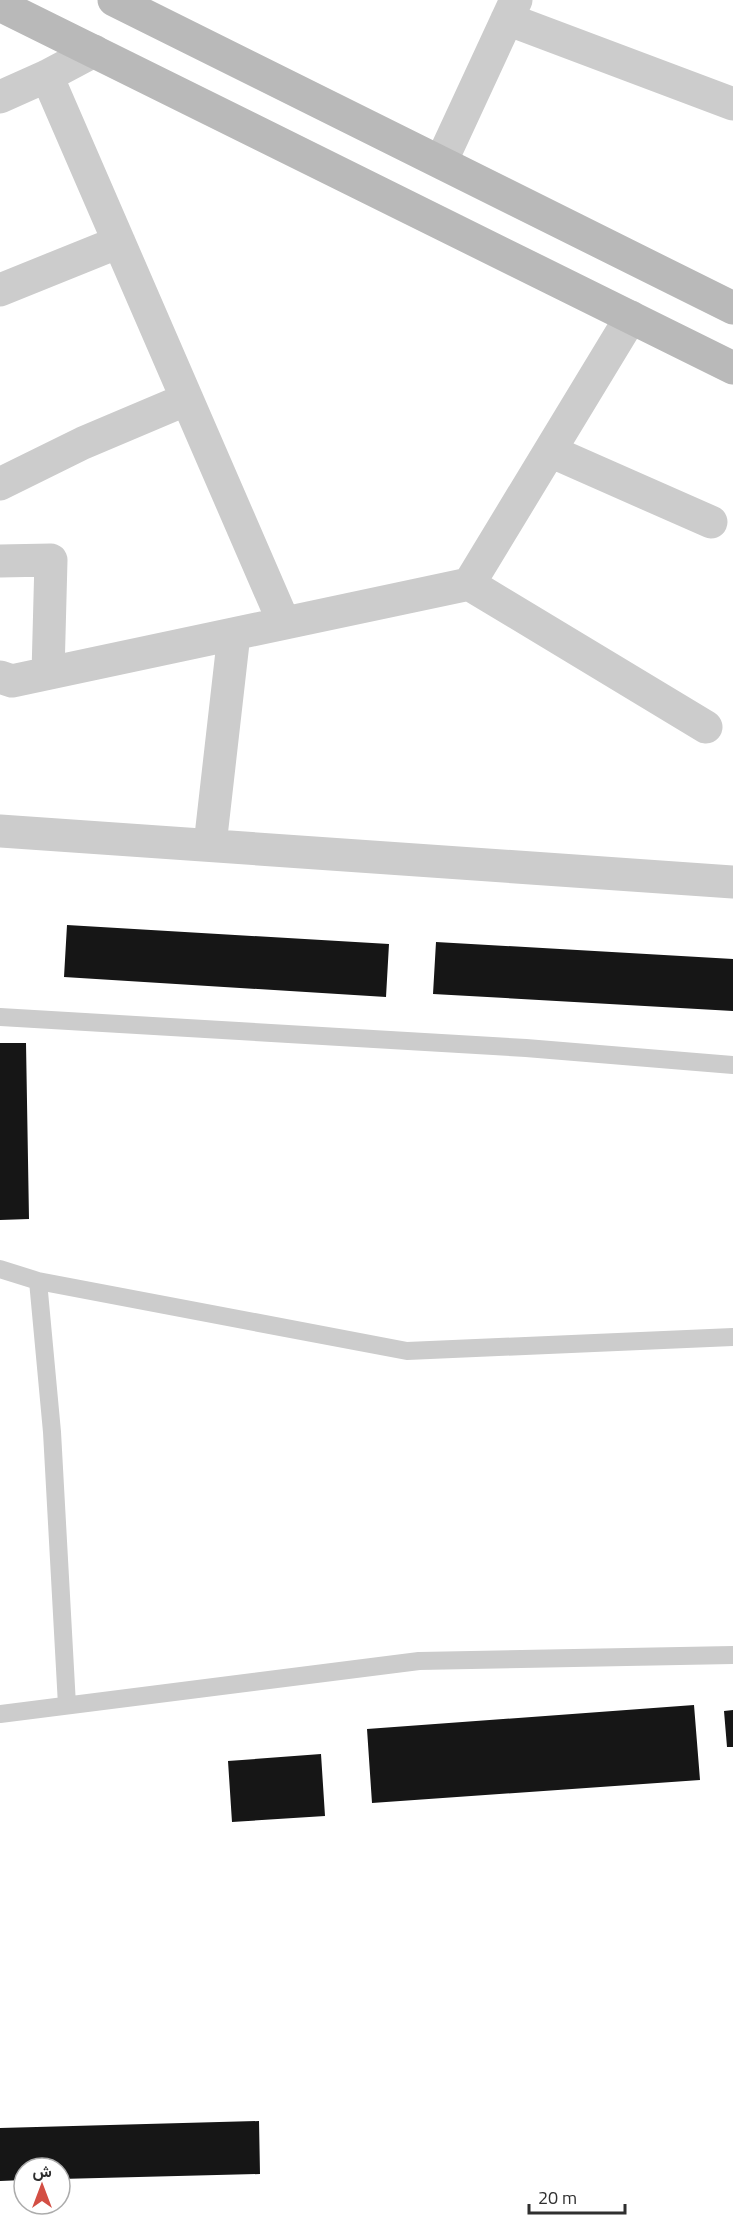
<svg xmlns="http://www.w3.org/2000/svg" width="733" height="2228" font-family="'Titillium Web',Vazirmatn,sans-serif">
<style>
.building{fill:#161616}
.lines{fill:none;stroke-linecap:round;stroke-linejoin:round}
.lane{stroke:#ccc;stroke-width:18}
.street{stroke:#ccc;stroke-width:33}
.secondary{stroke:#b9b9b9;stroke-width:33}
</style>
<rect width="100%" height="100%" fill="#fff"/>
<path class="building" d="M67 925 389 944 386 997 64 977Z
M436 942 733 959V1011L433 994Z
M0 1043H26L29 1219 0 1220Z
M694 1705 700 1780 372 1803 367 1729Z
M733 1710V1747H727L724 1711Z
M321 1754 325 1816 232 1822 228 1761Z
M259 2121 260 2174 60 2179V2168H24V2180L0 2181V2128Z"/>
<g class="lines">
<path class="lane" d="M0 1017 526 1048 733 1065
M0 1269 38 1281 52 1432 67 1705
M38 1281 407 1351 733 1337
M0 1714 419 1661 733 1655"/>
<path class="street" d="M507 19 733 104
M47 76 284 623
M0 97 47 76 94 51
M441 162 516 0
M0 290 119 242
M550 451 711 522
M0 484 83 443 187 399
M0 561 51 560 48 673
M469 584 631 317
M0 677 12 681 469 584 706 727
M0 831 733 882
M210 845 234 634"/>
<path class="secondary" d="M114 0 733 308
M0 5 733 368"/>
</g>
<g transform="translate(42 2186)"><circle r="28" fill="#ffffff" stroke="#acacac" stroke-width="1.5"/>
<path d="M0-4.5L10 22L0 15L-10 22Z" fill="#d34f44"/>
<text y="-9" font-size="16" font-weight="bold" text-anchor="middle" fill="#2f2f2f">ش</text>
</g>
<path d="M529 2204v9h96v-9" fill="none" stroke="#2f2f2f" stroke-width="3"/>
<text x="538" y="2204" font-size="18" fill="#2f2f2f" stroke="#ffffff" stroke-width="4.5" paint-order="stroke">20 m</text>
</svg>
